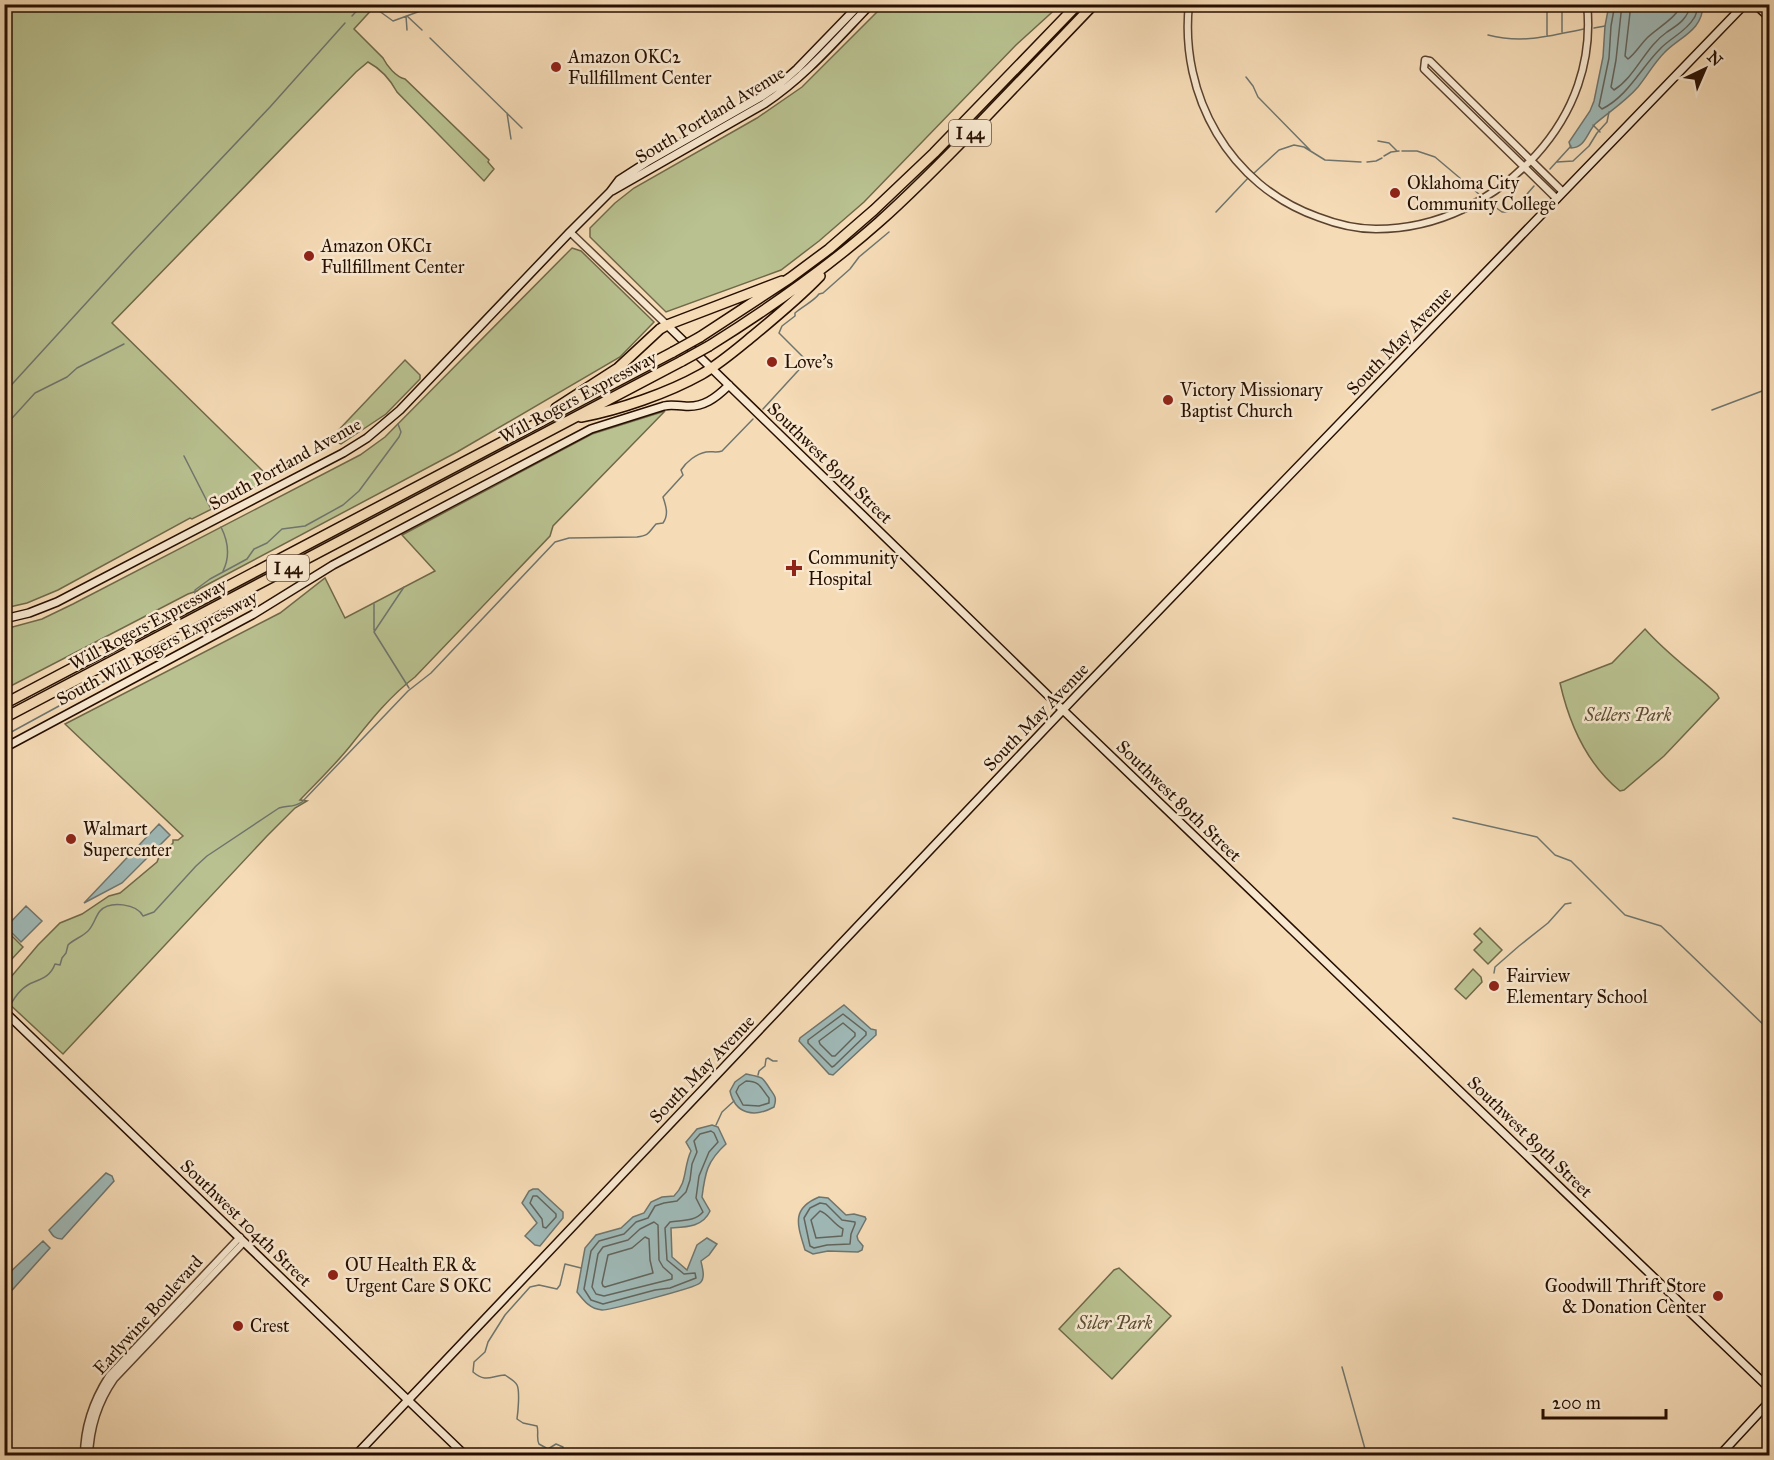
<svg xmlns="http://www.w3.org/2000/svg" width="1774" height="1460" font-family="'IM FELL Great Primer',serif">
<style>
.green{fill:#b9c190;stroke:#706848;stroke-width:1.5}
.water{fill:#9fb9b7;stroke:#6f756e;stroke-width:1.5}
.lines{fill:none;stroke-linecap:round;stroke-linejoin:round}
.shore{stroke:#63645c;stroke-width:1.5}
.stream{stroke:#6f756e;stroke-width:1.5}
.tertiary-casing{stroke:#5a422e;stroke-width:9}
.secondary-casing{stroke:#270f00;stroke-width:10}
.motorway-casing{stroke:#270f00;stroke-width:12}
.tertiary{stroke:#f8e8d0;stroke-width:6}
.secondary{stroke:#f8e8d0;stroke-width:7}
.motorway{stroke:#f5dbb6;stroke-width:9}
.motorway-bridge-casing{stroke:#270f00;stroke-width:12;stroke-linecap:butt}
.motorway-bridge{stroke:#f5dbb6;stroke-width:9}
.poi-dot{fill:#8f2418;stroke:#f8e8d0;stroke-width:2}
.labels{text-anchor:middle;stroke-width:5;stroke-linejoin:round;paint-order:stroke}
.shield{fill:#f8e8d0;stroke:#66503e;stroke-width:1.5}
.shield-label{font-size:16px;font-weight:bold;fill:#270f00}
.poi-label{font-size:18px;fill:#270f00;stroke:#f8e8d0;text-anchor:start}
.street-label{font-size:18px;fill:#270f00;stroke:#f8e8d0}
.park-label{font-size:18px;font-style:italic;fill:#5a4d32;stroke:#f8e8d0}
</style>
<rect width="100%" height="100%" fill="#f5dbb6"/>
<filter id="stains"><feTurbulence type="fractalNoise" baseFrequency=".00333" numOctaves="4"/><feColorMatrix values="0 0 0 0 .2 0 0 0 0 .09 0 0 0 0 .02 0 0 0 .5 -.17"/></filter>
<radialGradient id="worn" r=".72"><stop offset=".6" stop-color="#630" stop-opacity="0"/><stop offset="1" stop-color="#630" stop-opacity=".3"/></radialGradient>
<path class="green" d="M4 5H376L354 29 383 58C387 66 396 77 405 79L489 160 488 162 494 169 484 181 397 92C390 79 381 69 368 62L356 72 112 323 271 479 192 519 190 518 58 590 27 603 5 608Z
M884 5H1060L1016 45 864 202 819 241 781 270 666 312 590 237V228L615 203 634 188 757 118 802 87Z
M572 248 581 251 654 322 620 357 457 452 201 588 197 591 188 594 5 689V629L42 619 73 604 360 455 385 437Z
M405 360 420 375V379L386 414 341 444 337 442 336 443 331 439 333 436Z
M665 411 553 526 550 536 415 677C390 696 371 720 351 745 336 764 317 782 300 800L307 801 295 808 267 836 63 1054 5 1000V984L38 945 60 923 82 914 109 896 120 893 157 862 159 857 173 843V840H178L183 836 65 724 280 613 325 578 345 618 435 571 402 535 592 434Z
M1645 629C1667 654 1693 672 1717 694L1719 698 1664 756 1624 790 1620 791C1587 764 1569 723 1560 683L1612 663Z
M1480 928 1502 950 1488 964 1474 950 1482 942 1474 934Z
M5 929 23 947 11 960 5 965Z
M1473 969 1481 977 1482 982 1466 999 1455 989Z
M1119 1268 1171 1316 1112 1379 1059 1329 1114 1270Z"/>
<path class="water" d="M1609 5 1703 4C1703 31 1679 37 1664 53 1654 63 1647 76 1638 87 1626 101 1609 112 1595 124 1587 133 1585 148 1571 148L1569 142 1590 111 1594 101 1603 57 1605 26Z
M159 824 170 835 122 883 84 903Z
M26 906 42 921 21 942 6 927Z
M844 1005 871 1029 876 1030V1035L833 1075 829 1074 799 1041 800 1038Z
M746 1074C762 1077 762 1076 770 1089 775 1096 777 1098 774 1107 754 1118 735 1114 730 1091L735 1082Z
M712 1125 718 1127 726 1144C707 1161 705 1173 702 1197L710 1211C703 1227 686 1227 671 1228L672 1257 687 1270 697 1245 707 1238 717 1244 709 1255 701 1261C702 1267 706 1278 700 1283 695 1288 610 1310 602 1310 590 1309 584 1301 577 1292L585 1248 596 1235 621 1228 633 1217 644 1213 651 1202 662 1197 674 1196C688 1182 683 1168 691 1151L686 1142 697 1129Z
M106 1173 112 1176 114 1181 62 1239C55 1239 53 1236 49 1230Z
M533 1189H538L563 1212V1218L540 1246 535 1245 525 1236 537 1223 522 1203 529 1191Z
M819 1197 828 1198 846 1215 854 1214 865 1217 866 1219 857 1236 858 1240 863 1246 862 1250 858 1252 828 1251 813 1254 805 1250C798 1226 790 1209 819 1197Z
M43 1241 50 1248 5 1298V1277Z"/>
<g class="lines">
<path class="shore" d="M1615 4 1611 26 1609 58 1599 106 1602 109C1628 96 1640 69 1660 49 1670 38 1686 32 1694 18 1697 14 1697 9 1698 4
M1622 4 1616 60 1611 87 1614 90C1636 76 1645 47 1667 32 1678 25 1689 18 1690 4
M1631 4 1625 56 1628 59C1635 54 1641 44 1647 38 1657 28 1678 17 1681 4
M843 1014 866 1032V1035L834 1066 832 1067 808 1043V1040Z
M843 1023 855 1033V1036L835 1056H832L820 1044 819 1041Z
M746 1081C761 1081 761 1089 769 1098V1103L759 1106 743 1105 736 1092 739 1086Z
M711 1131 714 1133 718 1142 709 1152 699 1176 696 1198 703 1212C694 1222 682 1220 670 1222L665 1228 667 1260 684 1274 695 1273 696 1278 670 1288 655 1290 603 1304 591 1300 584 1289 591 1251 599 1241 624 1234 636 1222 648 1218 655 1206 664 1203 677 1201 686 1192 690 1180 692 1164 697 1152 694 1141 700 1134Z
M533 1196H537L556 1214V1217L546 1228 543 1227 542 1219 530 1203Z
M820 1203 826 1204 842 1220 855 1222V1224L851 1234 850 1244 827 1245 814 1248 810 1246 804 1218 810 1208Z
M820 1211C828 1213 833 1224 843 1229L842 1236 816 1238 811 1220Z
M654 1222 658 1225 659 1260 663 1267 672 1275V1279L604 1296 596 1294 592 1287 598 1254 603 1247 628 1240 640 1229Z
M645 1237 649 1239 650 1260 653 1273 605 1287 603 1286 602 1283 608 1255 632 1248Z"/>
<path class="stream" d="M375 8 393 21 434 6
M1547 12V35
M1562 12V32
M352 16 363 4
M406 16 407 30
M407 16 422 30
M1594 28 1605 26
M1488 35C1523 44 1549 36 1584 29
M430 38 522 128
M1246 77 1253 86 1258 97 1310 150
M507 113 511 139
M1593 125 1600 132
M1378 141 1389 143 1397 151
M1402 151H1417L1435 157 1480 195
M1384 156 1391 152 1399 151
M1367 162 1376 161 1382 158
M1557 162 1573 161 1589 146 1597 133 1607 122 1609 112
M1550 169 1571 146
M1253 174 1279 150 1294 145 1304 147 1325 160 1361 162
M1488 202 1502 212H1506L1514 209 1534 186
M1216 212 1249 177
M4 393 131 254 270 107 345 23
M763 409 807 361 779 333 782 326 795 316V313C803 306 814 301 819 294L823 293 850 269 859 257 889 232
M1712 410 1770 388
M4 427 35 393 67 377 77 368 124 344
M184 456 211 509
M221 527C228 541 230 557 223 571
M404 587 374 632 409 688
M195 594V590L210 579 247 559 254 549 267 543 282 529 305 526 343 505 359 491 399 437 401 432 398 424
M374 630V604
M4 736 145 659 208 627V620
M1453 818 1537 837 1555 855 1571 861 1625 915 1661 926 1770 1031
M1494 973 1495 967 1519 946 1548 923 1565 904 1571 903
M10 1006C15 996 23 986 34 982 44 978 51 975 55 964L60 965 62 958 66 953 68 945C74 939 82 937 88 931 94 925 95 917 100 911 110 900 137 904 143 916L154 912 196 866 207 856 279 808C288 805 293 808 302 802L408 691 431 673 555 542 569 538 637 537C650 535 648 533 656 524L663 523C669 515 666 506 663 497L683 475 681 470C686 462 696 454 706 452 712 451 716 453 722 451L753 419
M758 1075 759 1071 765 1066 766 1059 768 1058 773 1061H777
M716 1125 722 1112 734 1101
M1342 1367 1367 1456
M562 1456 563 1447 556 1444 548 1449 539 1444C536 1438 539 1432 537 1426L523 1423 517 1419C518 1412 520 1391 517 1385 515 1381 509 1378 505 1375 491 1376 486 1383 473 1372L474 1362 485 1352 488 1342 505 1315 530 1287 539 1285 557 1289 560 1285 565 1264 581 1268"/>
<g class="tertiary-casing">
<path id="tertiary" d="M1189 4C1179 96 1230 186 1318 217 1336 224 1356 229 1376 229 1439 229 1494 200 1536 155 1574 113 1593 61 1587 4
M1557 199 1424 69 1425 60 1430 61 1563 192
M570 232 667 325
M84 1456C84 1426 93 1401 109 1376L240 1237
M89 1456C90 1427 98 1402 114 1379L244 1242
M781 1456 784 1455"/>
</g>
<g class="secondary-casing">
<path id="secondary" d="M1755 4 1770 18
M612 191 764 104C805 77 837 39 871 4
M667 325 1063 710 1770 1389
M4 619 29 613 57 602 343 453 367 438 400 410 570 232 610 192 619 180 647 162 761 97 780 84 797 69 860 4
M4 748 252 615 333 565 591 429 664 406C672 404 677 406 684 406 703 408 716 398 729 385
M4 1011 466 1456
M355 1456 1077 695 1745 4
M1719 1456 1770 1401"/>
</g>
<g class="motorway-casing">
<path id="motorway" d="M700 337 790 278 829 249 874 210 934 153 1078 4
M709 346C768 309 826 269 879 222 914 191 947 157 980 123 1018 83 1056 44 1094 4
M556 408 618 368 660 329 667 325 782 281
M581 417C619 410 668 393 702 374 721 363 738 348 754 335 777 316 800 297 820 276
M4 704 673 352
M4 718 682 361"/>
</g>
<use href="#tertiary" class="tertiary"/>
<use href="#secondary" class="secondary"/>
<use href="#motorway" class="motorway"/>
<g class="motorway-bridge-casing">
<path id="motorway-bridge" d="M673 352 700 337
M682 361 709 346"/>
</g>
<use href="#motorway-bridge" class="motorway-bridge"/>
</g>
<g class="poi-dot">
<circle cx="556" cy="67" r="6"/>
<circle cx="1395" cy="193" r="6"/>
<circle cx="309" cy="256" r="6"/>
<circle cx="772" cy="362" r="6"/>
<circle cx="1168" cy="400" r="6"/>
<path d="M791 559h6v6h6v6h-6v6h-6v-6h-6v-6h6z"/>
<circle cx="71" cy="839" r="6"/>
<circle cx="1494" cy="986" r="6"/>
<circle cx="333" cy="1275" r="6"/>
<circle cx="1718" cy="1296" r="6"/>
<circle cx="238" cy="1326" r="6"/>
</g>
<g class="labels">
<g class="shield">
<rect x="949" y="120" width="42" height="26" rx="4.5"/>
<rect x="267" y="555" width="42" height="26" rx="4.5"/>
</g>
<g class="shield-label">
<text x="970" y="139">I 44</text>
<text x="288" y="574">I 44</text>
</g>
<g class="poi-label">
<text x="568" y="63">Amazon OKC2<tspan x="568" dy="21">Fullfillment Center</tspan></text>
<text x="1407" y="189">Oklahoma City<tspan x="1407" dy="21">Community College</tspan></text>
<text x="321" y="252">Amazon OKC1<tspan x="321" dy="21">Fullfillment Center</tspan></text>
<text x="784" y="368">Love's</text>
<text x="1180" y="396">Victory Missionary<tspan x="1180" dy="21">Baptist Church</tspan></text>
<text x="808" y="564">Community<tspan x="808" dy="21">Hospital</tspan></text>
<text x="83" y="835">Walmart<tspan x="83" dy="21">Supercenter</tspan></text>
<text x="1506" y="982">Fairview<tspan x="1506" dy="21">Elementary School</tspan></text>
<text x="345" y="1271">OU Health ER &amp;<tspan x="345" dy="21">Urgent Care S OKC</tspan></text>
<text x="1706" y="1292" text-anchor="end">Goodwill Thrift Store<tspan x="1706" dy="21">&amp; Donation Center</tspan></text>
<text x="250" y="1332">Crest</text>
</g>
<g class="street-label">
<text transform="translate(710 115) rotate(-31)" y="6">South Portland Avenue</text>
<text transform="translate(1399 341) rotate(-46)" y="6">South May Avenue</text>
<text transform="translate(578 397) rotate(-28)" y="6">Will Rogers Expressway</text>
<text transform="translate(830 463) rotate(44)" y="6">Southwest 89th Street</text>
<text transform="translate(285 464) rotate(-29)" y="6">South Portland Avenue</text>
<text transform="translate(148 624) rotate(-28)" y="6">Will Rogers Expressway</text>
<text transform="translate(157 648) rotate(-28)" y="6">South Will Rogers Expressway</text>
<text transform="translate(1036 717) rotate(-46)" y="6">South May Avenue</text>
<text transform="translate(1179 801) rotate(44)" y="6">Southwest 89th Street</text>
<text transform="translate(702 1069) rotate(-46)" y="6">South May Avenue</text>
<text transform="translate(1530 1137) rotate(44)" y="6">Southwest 89th Street</text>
<text transform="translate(246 1223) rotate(44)" y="6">Southwest 104th Street</text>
<text transform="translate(148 1315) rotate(-48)" y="6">Earlywine Boulevard</text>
</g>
<g class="park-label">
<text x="1628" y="721">Sellers Park</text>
<text x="1115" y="1329">Siler Park</text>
</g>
</g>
<rect width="1774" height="1460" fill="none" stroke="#f5dbb6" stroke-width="24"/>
<rect x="6" y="6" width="1762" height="1448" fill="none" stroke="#270f00" stroke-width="3"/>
<rect x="12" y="12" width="1750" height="1436" fill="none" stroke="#270f00" stroke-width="1.5"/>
<g transform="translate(1705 69) rotate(44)" stroke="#f8e8d0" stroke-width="4.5" paint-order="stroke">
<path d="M0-4.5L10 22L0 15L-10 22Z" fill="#270f00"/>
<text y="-9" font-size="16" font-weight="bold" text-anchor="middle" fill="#270f00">N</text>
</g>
<path d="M1543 1409v9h123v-9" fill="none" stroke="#270f00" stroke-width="3"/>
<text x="1552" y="1409" font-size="18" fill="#270f00" stroke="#f8e8d0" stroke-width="4.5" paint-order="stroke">200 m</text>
<rect width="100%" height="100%" filter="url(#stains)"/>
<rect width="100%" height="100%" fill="url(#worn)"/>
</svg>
